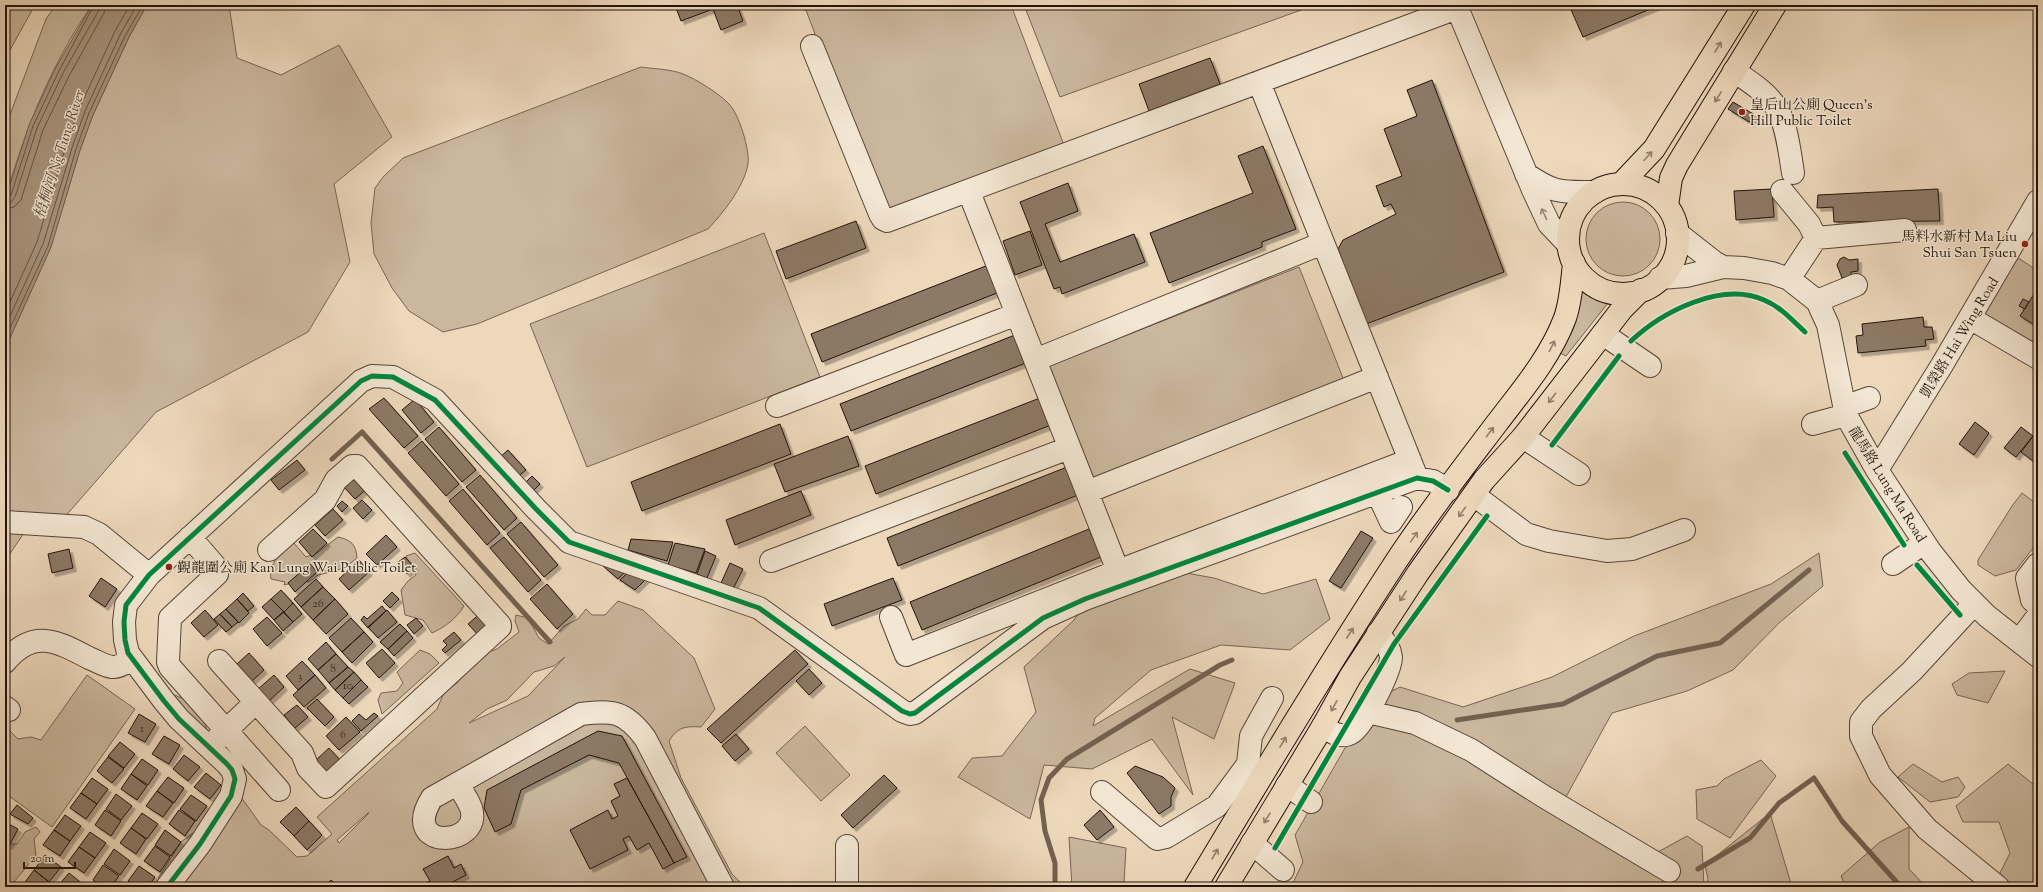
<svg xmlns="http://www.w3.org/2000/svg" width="2043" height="892" font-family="'Sorts Mill Goudy','Noto Serif SC',serif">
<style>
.green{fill:#cab79e;stroke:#766554;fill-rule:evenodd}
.water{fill:#a8957f;stroke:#726150}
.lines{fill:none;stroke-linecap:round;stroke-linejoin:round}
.shore{stroke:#655444;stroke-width:1}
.stream{stroke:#726150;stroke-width:5}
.building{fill:#8c7966;stroke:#221309;filter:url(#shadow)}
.minor-casing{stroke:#554436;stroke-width:24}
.major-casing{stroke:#221309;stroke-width:24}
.minor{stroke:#f3e6d3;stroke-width:22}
.major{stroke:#edd8bc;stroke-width:22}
.cycleway-casing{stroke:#f3e6d3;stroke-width:8}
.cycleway{stroke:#00873e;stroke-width:5}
.oneway{stroke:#927f6b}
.oneway2{stroke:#958778}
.poi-dot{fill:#8f2418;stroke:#f3e6d3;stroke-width:1.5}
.labels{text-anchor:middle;stroke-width:3;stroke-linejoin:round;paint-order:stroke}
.number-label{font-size:12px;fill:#3c2c20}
.poi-label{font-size:14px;fill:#221309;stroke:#f3e6d3;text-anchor:start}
.street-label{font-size:14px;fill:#221309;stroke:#f3e6d3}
.water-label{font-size:15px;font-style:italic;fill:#584738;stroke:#f3e6d3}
</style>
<defs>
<filter id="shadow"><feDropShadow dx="3.5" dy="3.5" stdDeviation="0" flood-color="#0004"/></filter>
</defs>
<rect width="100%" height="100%" fill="#edd8bc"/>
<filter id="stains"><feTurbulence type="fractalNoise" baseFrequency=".005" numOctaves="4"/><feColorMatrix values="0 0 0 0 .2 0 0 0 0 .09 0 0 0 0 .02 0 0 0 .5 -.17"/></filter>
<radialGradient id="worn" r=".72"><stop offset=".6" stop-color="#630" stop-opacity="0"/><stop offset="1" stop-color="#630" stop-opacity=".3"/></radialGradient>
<path class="green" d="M5 5H35L5 59Z
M56 5H92C51 64 24 132 5 200V128L46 19Z
M147 5H229L237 58 281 75 339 45 392 137 334 184 350 262 308 332 156 412 57 526 5 522V349L51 247 80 150 93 115 129 37Z
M804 5H1011L1065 148 885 218Z
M1024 5H1315L1060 97Z
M641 67C654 69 671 69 683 74 696 79 720 94 729 104 739 114 750 150 748 164 744 187 723 213 708 229L477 324 443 332 409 311 392 288 374 254 371 223 375 188 383 177 403 158Z
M1586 239a37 37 0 1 1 74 0a37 37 0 1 1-74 0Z
M764 233 820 377 587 467 530 324Z
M2015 256 2038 271V348L1980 313Z
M1299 267 1345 383 1092 483 1046 367Z
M1582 289 1588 294 1608 303 1566 356 1560 353 1573 329Z
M2022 493 2038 505V542L2016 570 1995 576 1978 565V560L2012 506Z
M26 530 5 561V534Z
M338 537C351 540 356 544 357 558L346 567 335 571 318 575 309 582 300 581 284 585 285 582 271 579C268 562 282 553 293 542L306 557 317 553Z
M415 553 464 606C456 619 445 627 432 633L423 620 405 615 401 590 408 581 416 575C415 568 409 563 406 556Z
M1819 553 1823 586 1779 623 1733 670 1687 691 1612 713 1561 806 1647 858 1687 836 1702 846 1704 887H1291L1303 862 1295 835 1345 748 1369 727 1386 694 1400 687 1463 707 1552 677 1634 636 1771 584Z
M1186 573 1214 578 1263 594 1316 579 1330 619 1290 650 1221 645 1151 670 1095 718 1093 726 1190 669 1235 683 1214 739 1172 717 1193 795 1152 739 1092 769 1044 765 1030 819 958 777 972 758 1002 756 1036 712 1024 667 1074 620 1087 601Z
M618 601 643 610 694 658 715 709 701 727C685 726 678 727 669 741L681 778 732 874 745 887H166L158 878 181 842 241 797 261 825 269 830 297 857 307 856 332 834 317 817 437 709 444 693 457 683 474 663 483 654 497 649 519 632 515 621 516 615 528 618 539 638 548 644 564 626 578 619 586 609 592 615H605ZM565 657 528 696 469 723 487 709 507 700 534 672 554 666ZM368 813H369L339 843 337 840Z
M420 650 430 654 439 663 382 714 378 700 381 693 397 691 403 683 397 672Z
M2005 671 1988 703 1957 695 1952 684 1969 673Z
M87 675 135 709 52 827 9 796 5 800V716L9 722 10 731 18 739 31 737 41 740Z
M164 692C185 696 205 711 207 734Z
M805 726 850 775 821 801 776 753Z
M1761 760 1776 776 1730 838 1697 819 1696 790 1717 786 1724 779Z
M1913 764 1942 782 1958 777 1965 787 1958 797 1930 802 1898 777Z
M2008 764 2038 788V887H1993L2010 853 1999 822H1963L1956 806Z
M1770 813 1792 887H1706L1708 879 1705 865Z
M36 827 40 832 34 839 36 855 10 887H5V844H17L25 832Z
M1909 827V869L1926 887H1846L1841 876 1880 842Z
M1069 837 1126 848 1124 883 1129 887H1072Z"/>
<path class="water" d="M92 5H147L129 37 93 115 80 150 51 247 5 349V200L29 125 55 69Z"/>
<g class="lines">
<path class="shore" d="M5 198 11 195 33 126 59 71 94 5
M5 203 11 202 15 197 37 128 63 73 99 10 100 5
M5 209 14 207 21 200 43 130 69 76 104 13 106 5
M5 313 37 242 66 146 79 109 115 31 130 5
M5 327 43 244 72 148 85 111 121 33 137 5
M5 339 48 246 76 149 89 113 125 36 143 5"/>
<path class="stream" d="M332 459 362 432 550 642
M1457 720 1563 704 1657 656 1720 643 1809 570
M1698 869 1750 838 1779 803 1814 778 1842 821 1901 887
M1055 887V863L1045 831 1041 800 1049 778 1067 759 1220 665 1232 660"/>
</g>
<path class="building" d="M675 5H737L743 21 721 30 713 9 681 21Z
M1569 5H1660L1583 37Z
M1210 58 1220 84 1149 111 1139 84Z
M1432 80 1504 272 1366 324 1338 249 1343 240 1396 214 1391 204 1384 207 1376 186 1402 176 1384 129 1417 116 1407 90Z
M1733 102 1755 115 1751 123 1728 109Z
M1263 146 1296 229 1262 242V247L1169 283 1150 233 1253 193 1238 156Z
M1068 183 1078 211 1045 224 1060 262 1134 234 1145 262 1062 294 1060 287 1054 289 1020 202Z
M1772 189 1774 217 1736 220 1734 191Z
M1938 189 1940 221 1834 222 1833 207 1817 208 1818 195Z
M856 221 866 248 786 279 776 251Z
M1030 231 1042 265 1015 275 1003 241Z
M1844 257 1849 260 1858 259V271L1851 272V276L1842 278 1837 265 1840 259Z
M991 264 1002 291 822 362 811 334Z
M2034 294 2038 296V327L2020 316Z
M2023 299 2029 302 2025 309 2019 306Z
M1923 317 1924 327H1932L1934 339 1925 340 1926 346 1858 353 1856 336 1863 335 1862 324Z
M1020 333 1031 361 851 431 840 404Z
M1045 396 1056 423 876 494 865 466Z
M384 398 418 436 404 448 369 409Z
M415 399 434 422 421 433 402 410Z
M1975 422 1989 433 1974 455 1959 444Z
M780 424 791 454 642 511 631 482Z
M439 427 476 470 462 482 425 439Z
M2021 427 2033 436 2016 457 2004 448Z
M2037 431 2038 455 2033 461 2021 452Z
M848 436 859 466 785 492 774 464Z
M422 441 459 484 446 496 408 453Z
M508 450 526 470 516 478 499 458Z
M297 460 305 470 279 490 271 480Z
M1067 467 1078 495 898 566 887 538Z
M357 472 370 486 355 499 342 485Z
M480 475 517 518 504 530 466 487Z
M532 476 540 484 531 493 523 485Z
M463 489 500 533 487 545 449 501Z
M801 491 811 515 735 545 726 520Z
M362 500 372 510 363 519 353 508Z
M342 501 348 506 342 512 337 506Z
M333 509 343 520 325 536 315 525Z
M521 522 558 565 544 577 507 534Z
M313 529 327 543 312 557 299 542Z
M1089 529 1101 557 922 630 910 602Z
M1361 531 1373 538 1341 588 1329 581Z
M386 535 397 547 377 565 366 554Z
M504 537 541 580 528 592 490 548Z
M631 539 673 542 667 561 628 550Z
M675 543 705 549 696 573 668 565Z
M69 549 73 568 52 573 48 554Z
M705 551 716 556 707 578 697 574Z
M615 554 634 563 618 579 603 566Z
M405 557 414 567 407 574 397 563Z
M359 560 369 572 349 590 339 579Z
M638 563 654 571 635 590 620 580Z
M730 563 743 569 733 589 721 583Z
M310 564 317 572 295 592 288 583Z
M101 578 117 589 105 607 89 596Z
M893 578 902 600 832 626 824 604Z
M316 579 323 587 301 607 294 599Z
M547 584 573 614 557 629 530 599Z
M323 587 335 599 313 620 301 607Z
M281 590 293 603 284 612 271 599Z
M392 592 399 599 390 608 383 601Z
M243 593 254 606 248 611 237 599Z
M237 599 249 613 239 623 226 609Z
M271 599 284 612 274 620 262 607Z
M335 599 348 614 326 634 313 620Z
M293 603 302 614 293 622 284 612Z
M382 606 386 611 368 628 361 620 364 616 367 619Z
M226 609 238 622 232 627 220 614Z
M205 610 218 625 204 637 191 623Z
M387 610 397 622 378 638 368 627Z
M283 612 293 622 283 631 274 620Z
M482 612 494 626 481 638 468 624Z
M220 614 232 627 226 632 214 619Z
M267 617 282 633 267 646 253 629Z
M351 618 364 632 342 652 329 638Z
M416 618 423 626 414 634 407 625Z
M400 624 407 631 388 649 380 642Z
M407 631 413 638 394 656 388 649Z
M364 632 373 642 352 663 342 652Z
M454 632 461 640 445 653 442 650 447 645 443 641Z
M326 642 336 654 318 670 308 659Z
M382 649 395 663 379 678 366 663Z
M795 650 808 664 721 743 707 729Z
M249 653 264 670 252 681 237 664Z
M336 654 348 667 329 683 318 670Z
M302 661 315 675 298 690 286 676Z
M348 667 354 672 335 690 329 683Z
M809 669 822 683 809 695 796 681Z
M354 672 361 680 343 698 335 690Z
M274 675 284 687 268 702 257 690Z
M315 675 326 688 304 707 293 695Z
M361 680 368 687 349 704 343 698Z
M317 699 334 717 325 726 307 708Z
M297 705 308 717 295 728 284 715Z
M374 713 378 716 361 731 352 721 359 714 366 720Z
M139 714 156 724 145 742 128 733Z
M346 717 360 732 339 750 326 736Z
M598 731 622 736 687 857 674 863 619 763 589 755 521 790 511 824 495 832 484 808 487 790Z
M736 734 749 749 735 761 722 746Z
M164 736 180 745 169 764 152 754Z
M120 742 135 754 124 768 108 756Z
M329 748 342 762 328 775 315 761Z
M184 755 200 767 188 781 173 769Z
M108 757 124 769 112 783 97 771Z
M142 759 158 770 148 785 131 774Z
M1135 766 1163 777 1175 788 1171 797V806L1159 814 1127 773Z
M206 773 221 785 210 799 194 787Z
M131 774 147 786 137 800 121 789Z
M884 775 897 788 853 828 841 815Z
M168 777 184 788 174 803 157 791Z
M92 778 108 789 97 804 81 793Z
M627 778 674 863 663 869 649 843 637 850 629 836 623 839 628 850 590 869 570 830 608 810 612 819 618 816 611 801 620 796 614 784Z
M157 791 173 803 163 817 146 806Z
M81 793 97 804 86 819 70 808Z
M116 794 132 806 121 820 106 809Z
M191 795 207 806 196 821 180 809Z
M17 805 33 818 28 824 10 814Z
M296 807 309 821 294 836 280 822Z
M105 810 121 821 111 836 95 825Z
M179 810 195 821 185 836 169 824Z
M1100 810 1114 827 1097 840 1084 825Z
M142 813 158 824 147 839 131 828Z
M65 815 81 826 70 841 54 830Z
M309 821 322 835 307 850 294 836Z
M5 822 18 829 9 846 5 844Z
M131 828 146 839 136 854 120 843Z
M54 830 70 841 60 856 43 845Z
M165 830 181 842 171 856 155 845Z
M90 832 106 843 95 858 79 847Z
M155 846 170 857 160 872 144 861Z
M79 847 95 858 84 873 68 862Z
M114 849 130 861 120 875 104 864Z
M45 855 61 867 49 882 34 870Z
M448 856 454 868 461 864 466 875 443 887H424L423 884 430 881 423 869Z
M103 865 119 876 111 887H103L93 880Z
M139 866 155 877 148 887H136L128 881Z
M34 870 49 882 45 887H26L23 885Z
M69 873 84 885 82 887H57Z
M331 880 338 887H324Z
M128 882 136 887H124Z"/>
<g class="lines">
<g class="minor-casing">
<path id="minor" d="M1456 5 1533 190 1549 224 1568 244
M812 46 880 214 883 219 887 221 1457 8
M1734 71C1749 81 1769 94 1778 110 1787 127 1790 154 1793 173
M1259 82 1415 473
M1526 174C1555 194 1561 192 1595 192
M1782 191 1809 224 1816 238 1789 279
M969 192 1087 492 1377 377
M1677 233 1714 262 1723 267
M1816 238 1905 230
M1660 278 1686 276 1723 267 1744 268 1772 273 1789 279 1817 301 1828 325 1846 415 1877 470 1930 551 1961 590 1987 616 2038 656
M1817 301 1856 285
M1970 318 2038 358
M1603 334 1650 366
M1035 360 1323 243
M777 406 1017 314
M1844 407 1869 398
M1813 424 1846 415
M1523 437 1579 474
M1877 470 1942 365 2038 201
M1087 492 1118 571
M1377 492 1391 522 1401 507
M1474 495 1526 534 1549 541 1607 551 1632 549 1684 530
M5 522 84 527 99 534 149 575
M190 537 215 566 217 574 170 618 168 662 170 667 279 790
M771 561 1069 448
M1893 564 1924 543
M2038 564 2027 578 2032 600 2038 605
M1974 604 1912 671 1871 709 1861 722V736L1880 775 1927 829 1998 887
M891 617 906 655 1118 571 1410 460
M2019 641 2038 616
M219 661 302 753 308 768 326 787 500 627V625L357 466H352L336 480 325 500 269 550
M5 662C33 628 57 641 89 658 97 661 104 666 112 667 118 668 126 662 132 660
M5 707 9 710
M1368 712 1415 723 1471 750 1543 796 1669 871
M1323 726C1331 732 1340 739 1351 733 1363 727 1391 671 1391 657 1390 647 1384 641 1378 633
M217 739 256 702
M1248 764 1251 736 1272 698
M457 784C462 791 468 800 471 808 484 847 398 852 432 798L581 714C613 710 625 711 645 738L723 887
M1287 785 1311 802
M1102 792 1157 839 1166 837 1217 806 1248 764 1264 772
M1252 843 1283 870
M167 887 200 844 231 796 235 779 232 770 227 764 179 719 164 701 128 653 125 640 124 622 126 605 149 575 361 381 372 376 393 377 435 400 536 509 569 542 759 608 902 711 910 714 915 713 1043 618 1085 599 1417 478 1433 481 1448 490
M847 887V846"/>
</g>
<g class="major-casing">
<path id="major" d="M1621 184 1654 149 1744 5
M1568 239a55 55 0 1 1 110 0a55 55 0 1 1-110 0Z
M1667 206 1671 178 1677 165 1775 5
M1195 887C1261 777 1327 667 1397 560 1428 513 1463 468 1497 423 1522 390 1550 358 1565 318 1571 301 1572 282 1574 263
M1226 887 1323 726 1350 677 1418 573 1484 480 1523 437 1622 309 1641 290"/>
</g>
<use href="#minor" class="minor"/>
<use href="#major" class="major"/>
<g class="cycleway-casing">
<path id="cycleway" d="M1631 341C1662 312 1721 281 1764 300 1781 307 1792 320 1805 332
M1552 445 1619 356
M1845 453 1904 545
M1917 565 1960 615
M1275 848 1394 644 1487 516
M167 887 200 844 231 796 235 779 232 770 227 764 179 719 164 701 128 653 125 640 124 622 126 605 149 575 361 381 372 376 393 377 435 400 536 509 569 542 759 608 902 711 910 714 915 713 1043 618 1085 599 1417 478 1433 481 1448 490"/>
</g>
<use href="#cycleway" class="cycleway"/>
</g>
<defs><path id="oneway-shaft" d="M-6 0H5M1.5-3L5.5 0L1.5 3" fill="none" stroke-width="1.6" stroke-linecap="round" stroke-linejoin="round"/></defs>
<g class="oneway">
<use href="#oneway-shaft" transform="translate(1718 47) rotate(-58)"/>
<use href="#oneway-shaft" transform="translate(1718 97) rotate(122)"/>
<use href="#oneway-shaft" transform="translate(1648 156) rotate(-48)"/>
<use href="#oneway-shaft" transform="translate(1552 346) rotate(-63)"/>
<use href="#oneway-shaft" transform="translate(1552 398) rotate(127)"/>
<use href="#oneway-shaft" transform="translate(1490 432) rotate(-53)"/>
<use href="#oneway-shaft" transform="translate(1462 512) rotate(125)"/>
<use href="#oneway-shaft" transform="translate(1414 537) rotate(-55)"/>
<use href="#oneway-shaft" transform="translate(1403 596) rotate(123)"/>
<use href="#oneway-shaft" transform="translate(1350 633) rotate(-57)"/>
<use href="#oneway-shaft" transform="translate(1334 706) rotate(119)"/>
<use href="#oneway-shaft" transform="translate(1283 742) rotate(-59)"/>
<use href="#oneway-shaft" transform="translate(1267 818) rotate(121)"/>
<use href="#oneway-shaft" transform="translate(1215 854) rotate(-59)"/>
</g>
<use class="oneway2" href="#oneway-shaft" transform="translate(1544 214) rotate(-116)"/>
<g class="poi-dot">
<circle cx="1742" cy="112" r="4"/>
<circle cx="2025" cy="244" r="4"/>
<circle cx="169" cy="567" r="4"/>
</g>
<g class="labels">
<g class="number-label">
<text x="318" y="607">26</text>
<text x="333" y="672">8</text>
<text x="300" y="680">3</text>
<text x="348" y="689">10</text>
<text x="142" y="732">1</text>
<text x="343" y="738">6</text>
</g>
<g class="poi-label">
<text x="1750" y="109">皇后山公廁 Queen's<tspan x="1750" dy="16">Hill Public Toilet</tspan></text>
<text x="2017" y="241" text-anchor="end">馬料水新村 Ma Liu<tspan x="2017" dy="16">Shui San Tsuen</tspan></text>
<text x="177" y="572">覲龍圍公廁 Kan Lung Wai Public Toilet</text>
</g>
<g class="street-label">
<text transform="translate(1959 337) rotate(-59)" y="5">凱榮路 Hai Wing Road</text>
<text transform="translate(1888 484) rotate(58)" y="5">龍馬路 Lung Ma Road</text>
</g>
<g class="water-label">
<text transform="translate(59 154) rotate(-72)" y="5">梧桐河 Ng Tung River</text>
</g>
</g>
<rect width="2043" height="892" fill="none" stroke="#edd8bc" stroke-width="20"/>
<rect x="6" y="6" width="2031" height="880" fill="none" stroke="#221309" stroke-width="2"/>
<rect x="10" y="10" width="2023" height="872" fill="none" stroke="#221309"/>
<path d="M24 862v6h51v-6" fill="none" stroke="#221309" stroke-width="2"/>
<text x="30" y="862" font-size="12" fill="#221309" stroke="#f3e6d3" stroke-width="3" paint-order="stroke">20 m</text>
<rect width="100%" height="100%" filter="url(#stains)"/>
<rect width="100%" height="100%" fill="url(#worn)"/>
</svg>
